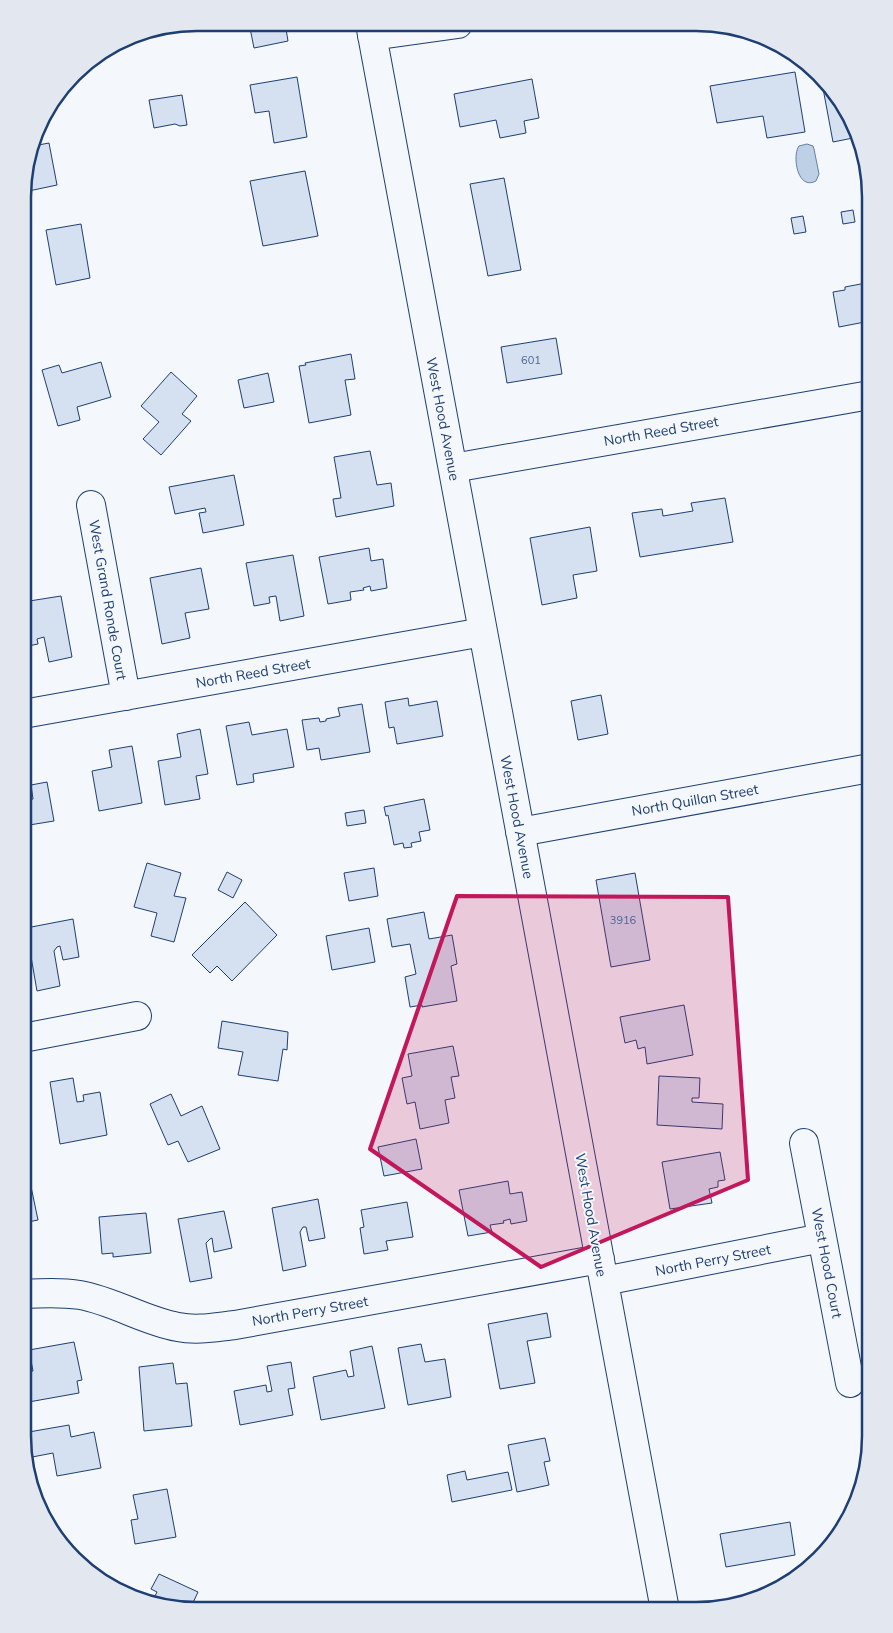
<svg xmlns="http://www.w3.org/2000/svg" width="893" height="1633" font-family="Mulish,sans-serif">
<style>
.water{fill:#bed0e5;stroke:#687fa3}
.building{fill:#d5e0f0;stroke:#1d3f73}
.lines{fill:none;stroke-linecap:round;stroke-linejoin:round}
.minor-casing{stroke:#1d3f73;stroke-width:30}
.minor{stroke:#f4f7fb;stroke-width:28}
.marked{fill:#c2185b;fill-opacity:0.2;stroke:#c2185b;stroke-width:4;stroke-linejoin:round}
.labels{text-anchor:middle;stroke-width:4;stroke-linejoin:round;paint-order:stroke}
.number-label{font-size:11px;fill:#4b6792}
.street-label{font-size:14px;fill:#1d3f73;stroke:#f4f7fb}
.rim{fill:none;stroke:#1d3f73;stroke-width:2.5}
</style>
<rect width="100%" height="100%" fill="#f4f7fb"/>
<path class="water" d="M807 144 813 146 814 149 819 174 816 181C797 191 792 155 799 146Z"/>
<path class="building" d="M249 23H285L288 41 254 48Z
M795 72 805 132 767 138 763 116 717 123 710 86Z
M297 77 307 137 274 143 269 111 255 113 250 85Z
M532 79 539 118 524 121 526 133 500 138 496 120 460 127 454 94Z
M822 83 858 137 833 142Z
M182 95 187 125 180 126 175 124 154 128 149 100Z
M49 143 57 185 24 192V175L33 146Z
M305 171 318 236 263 246 250 181Z
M504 178 521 270 488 276 470 184Z
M853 210 855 222 843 224 841 212Z
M803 216 806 232 794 234 791 218Z
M81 224 90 278 56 285 46 230Z
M870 279V321L839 327 833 292 845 290V287L866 283 865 280Z
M556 338 562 374 507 383 501 347Z
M351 354 355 379 345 380 351 415 309 423 299 366 306 365 305 363Z
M101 362 111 397 77 407 80 420 58 426 42 370 59 365 62 373Z
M171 372 197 396 182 414 191 421 161 455 143 439 159 422 141 406Z
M268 373 274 402 244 408 238 380Z
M370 451 377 485 391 483 394 506 336 517 333 499 341 498 334 457Z
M234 475 244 525 203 533 199 513 206 512 205 508 175 514 169 487Z
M725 498 733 542 640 557 632 513 662 509 663 516 693 511 691 503Z
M590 527 597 571 573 575 577 598 542 605 530 538Z
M369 548 371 561 383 559 387 588 371 591 370 586 363 588 364 590 350 592 351 600 328 604 319 557Z
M293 555 304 616 280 621 276 596 269 597 270 603 254 606 246 563Z
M201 568 209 609 185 613 190 638 162 644 150 578Z
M61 596 72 657 49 662 44 637 37 639 38 644 23 647V602Z
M601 695 608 734 578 740 571 701Z
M408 698 409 706 437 701 443 736 397 744 394 727 389 728 385 702Z
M362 704 370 752 321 760 319 748 307 750 302 720 319 718 320 722 326 721V719L340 716 338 708Z
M249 722 252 735 287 729 294 767 253 774 254 782 237 785 226 726Z
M200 729 208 774 196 776 200 799 165 805 158 761 181 757 177 734Z
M132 746 142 803 99 811 92 771 112 767 109 750Z
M47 782 54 821 23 826V784L25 797 30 800 33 799 31 785Z
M424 799 430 830 419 832 421 841 411 843 412 847 404 848 403 843 394 845 388 815 386 816 384 807Z
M364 810 366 823 347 826 345 813Z
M147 863 181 873 174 896 186 898 174 942 151 936 157 913 134 907Z
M374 868 378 896 349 901 344 873Z
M227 872 242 880 233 898 218 890Z
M635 873 650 960 611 967 596 880Z
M245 902 277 935 232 981 217 966 210 973 192 955Z
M424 912 429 939 452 935 457 964 451 966 457 1001 422 1007V1005L410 1007 405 977 416 974 410 944 392 947 387 919Z
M73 919 79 957 63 960 60 946 57 947 54 951 60 986 37 991 26 928Z
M369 928 375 962 332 970 326 936Z
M684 1005 693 1055 647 1064 645 1047 638 1049 636 1040 625 1043 620 1017Z
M222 1021 288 1032 287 1050 283 1049 278 1081 238 1075 243 1052 218 1048Z
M453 1046 459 1076 451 1077 455 1098 445 1100 449 1123 420 1129 415 1102 407 1104 402 1078 412 1076 408 1054Z
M659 1076 700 1078 699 1098H692V1102L723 1104 722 1129 657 1125Z
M73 1078 77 1102 84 1101 83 1095 100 1092 107 1135 60 1144 50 1082Z
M171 1094 181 1116 202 1106 220 1149 188 1162 178 1141 168 1145 150 1104Z
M23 1107 31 1146 23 1148Z
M416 1139 422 1169 384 1176 378 1147Z
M720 1152 725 1180 718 1181V1187L709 1189 712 1203 670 1209 662 1162Z
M29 1177 38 1220 23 1223V1179Z
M508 1181 510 1194 522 1192 527 1221 511 1224 510 1219 503 1221 504 1223 490 1225 492 1232 468 1236 459 1190Z
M318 1199 325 1238 309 1241 306 1227H303L300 1232 306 1266 283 1271 272 1208Z
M407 1202 413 1237 386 1241 388 1250 364 1254 360 1228 364 1227 361 1210Z
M224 1211 232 1248 214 1252 212 1238 210 1239 206 1243 212 1278 190 1282 178 1219Z
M146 1213 151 1253 113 1257V1253L102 1254 99 1217Z
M547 1313 551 1337 527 1341 535 1383 500 1389 488 1324Z
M74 1342 82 1380 77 1381 79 1393 23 1403V1373L33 1371 29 1350Z
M421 1344 425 1362 445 1359 451 1397 408 1405 398 1348Z
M372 1346 385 1408 321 1420 313 1377 346 1370 348 1377 354 1376 350 1351Z
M291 1362 295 1388 288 1389 293 1415 240 1425 234 1391 266 1385 267 1392 272 1391 267 1366Z
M173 1363 176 1384 187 1383 192 1426 144 1431 139 1367Z
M69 1425 71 1437 94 1432 101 1468 57 1476 53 1453 27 1458 23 1433Z
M545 1438 550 1461 544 1462 549 1485 517 1492 508 1445Z
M465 1471 467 1480 508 1472 512 1490 452 1502 447 1475Z
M167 1489 176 1537 135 1544 131 1520 138 1519 133 1495Z
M790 1522 795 1555 726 1567 720 1534Z
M159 1574 198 1592 190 1609H174L130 1597 126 1594 129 1587 154 1598 157 1592 151 1589Z"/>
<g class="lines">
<g class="minor-casing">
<path id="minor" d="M370 24 665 1610
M372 36 458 24
M453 468 870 395
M91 505 126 696
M23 714 483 632
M520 832 870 768
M23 1038 137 1016
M804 1143 850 1383
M604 1281 822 1238
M23 1294C42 1293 61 1292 80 1295 114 1301 144 1321 178 1327 197 1331 216 1327 235 1325L600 1259"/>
</g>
<use href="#minor" class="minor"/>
</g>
<path class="marked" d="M457 896 728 897 748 1180 541 1267 370 1149Z"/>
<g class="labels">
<g class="number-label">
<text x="531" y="364">601</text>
<text x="623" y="924">3916</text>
</g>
<g class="street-label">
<text transform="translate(443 419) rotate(79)" y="5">West Hood Avenue</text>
<text transform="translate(661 431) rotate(-10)" y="5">North Reed Street</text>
<text transform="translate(108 600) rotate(80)" y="5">West Grand Ronde Court</text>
<text transform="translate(253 673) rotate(-10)" y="5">North Reed Street</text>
<text transform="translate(695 800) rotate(-10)" y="5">North Quillan Street</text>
<text transform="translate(517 817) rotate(79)" y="5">West Hood Avenue</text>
<text transform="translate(591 1215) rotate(80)" y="5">West Hood Avenue</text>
<text transform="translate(713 1260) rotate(-11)" y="5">North Perry Street</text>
<text transform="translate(827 1263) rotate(79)" y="5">West Hood Court</text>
<text transform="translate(310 1311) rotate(-10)" y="5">North Perry Street</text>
</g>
</g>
<path d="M0 0H893V1633H0ZM197 31H696A166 166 0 0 1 862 197V1436A166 166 0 0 1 696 1602H197A166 166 0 0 1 31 1436V197A166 166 0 0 1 197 31Z" fill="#e3e8f0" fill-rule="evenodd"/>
<path class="rim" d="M197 31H696A166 166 0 0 1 862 197V1436A166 166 0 0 1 696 1602H197A166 166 0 0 1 31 1436V197A166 166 0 0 1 197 31Z"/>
</svg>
